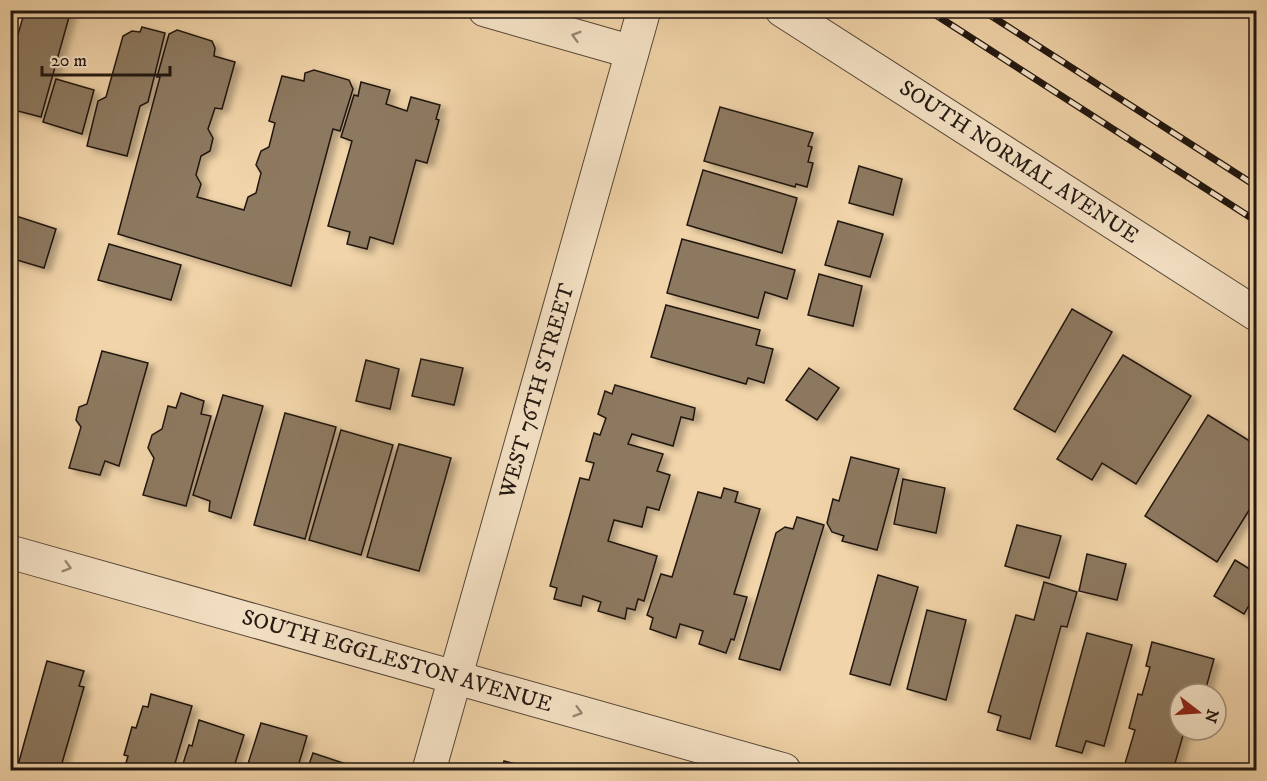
<svg xmlns="http://www.w3.org/2000/svg" width="1267" height="781" viewBox="0 0 1267 781" font-family="'IM FELL DW Pica',serif">
<style>
.building{fill:#8d7960;stroke:#211710;stroke-width:1.5;filter:url(#shadow)}
.lines{fill:none;stroke-linecap:round;stroke-linejoin:round}
.minor-casing{stroke:#554636;stroke-width:35}
.minor{stroke:#f6e3c7;stroke-width:33}
.rail-casing{stroke:#211710;stroke-width:7}
.rail{stroke:#f6e3c7;stroke-width:4.5;stroke-dasharray:14;stroke-linecap:butt}
.oneway{stroke:#968775}
.labels{text-anchor:middle;dominant-baseline:central;stroke-width:5;stroke-linejoin:round;paint-order:stroke}
.street-label{font-size:22px;fill:#211710;stroke:#f6e3c7}
</style>
<defs>
<filter id="shadow"><feDropShadow dx="6" dy="4" stdDeviation="3" flood-color="#0004"/></filter>
</defs>
<rect width="100%" height="100%" fill="#f1d4a9"/>
<filter id="stains"><feTurbulence type="fractalNoise" baseFrequency=".00333" numOctaves="4"/><feColorMatrix values="0 0 0 0 .2 0 0 0 0 .09 0 0 0 0 .02 0 0 0 .5 -.17"/></filter>
<radialGradient id="worn" r=".72"><stop offset=".6" stop-color="#630" stop-opacity="0"/><stop offset="1" stop-color="#630" stop-opacity=".3"/></radialGradient>
<g class="building">
<path d="M25 10H71L41 117 10 109V62Z"/>
<path d="M142 27 165 33 148 102 140 106 127 156 87 146 98 101 106 97 123 36 132 31 140 32Z"/>
<path d="M177 30 212 41 215 48 214 56 235 62 222 109 215 108 208 129 213 138 210 151 201 156 196 175 201 184 197 197 244 210 248 197 256 193 261 173 256 165 261 151 269 147 275 123 269 121 282 76 304 81 305 73 314 70 349 80 353 89 340 131 333 129 291 286 118 234 160 77H157L169 34Z"/>
<path d="M56 79 94 90 82 134 43 122Z"/>
<path d="M361 82 390 90 386 104 407 111 411 97 440 105 436 119 439 120 427 163 416 160 393 244 370 237 367 249 347 244 350 232 328 226 352 141 341 137 354 95 358 96Z"/>
<path d="M720 107 813 133 808 146 812 147 808 162 813 163 807 187 796 184 795 187 704 161Z"/>
<path d="M859 166 902 179 893 215 849 203Z"/>
<path d="M703 170 797 198 782 253 687 225Z"/>
<path d="M16 216 56 229 44 268 10 258V233Z"/>
<path d="M838 221 883 234 870 277 825 265Z"/>
<path d="M682 239 795 270 787 299 765 292 758 318 667 293Z"/>
<path d="M109 244 181 265 171 300 98 280Z"/>
<path d="M819 274 862 286 853 326 808 315Z"/>
<path d="M666 305 760 330 756 345 773 349 764 383 748 378 746 384 651 357Z"/>
<path d="M1072 309 1112 332 1055 432 1014 409Z"/>
<path d="M102 351 148 363 119 466 105 461 100 475 69 468 81 427 76 420 79 407 87 404Z"/>
<path d="M1123 355 1191 396 1136 484 1102 463 1092 480 1057 459Z"/>
<path d="M421 359 463 368 454 405 412 396Z"/>
<path d="M366 360 399 369 390 409 356 401Z"/>
<path d="M809 368 839 388 817 420 786 400Z"/>
<path d="M615 385 695 408 693 420 681 417 673 446 632 434 628 444 663 454 657 471 670 475 659 510 647 507 642 527 614 520 608 541 657 556 644 601 638 599 635 610 627 608 625 619 598 611 601 602 583 596 581 606 554 599 557 588 550 586 580 478 589 480 594 463 586 461 594 433 600 435 606 418 598 414 605 391 612 394Z"/>
<path d="M181 393 204 401 201 414 211 416 186 506 143 495 154 458 148 448 152 435 162 429 168 406 176 408Z"/>
<path d="M223 395 263 406 231 518 209 511 210 501 193 495Z"/>
<path d="M285 413 336 427 305 539 254 525Z"/>
<path d="M1208 415 1256 445V499L1217 562 1145 516Z"/>
<path d="M341 430 393 445 361 555 309 540Z"/>
<path d="M399 444 451 458 419 571 367 557Z"/>
<path d="M851 457 899 469 877 550 842 541 844 536 832 532 827 523 833 499 839 501Z"/>
<path d="M903 479 945 488 936 533 894 524Z"/>
<path d="M724 488 738 492 735 502 760 509 734 594 747 597 734 640 731 639 726 653 699 644 703 631 680 624 676 638 650 629 653 618 647 615 661 574 672 577 698 492 721 498Z"/>
<path d="M797 517 824 525 780 670 739 659 776 533 785 527 793 529Z"/>
<path d="M1017 525 1061 536 1049 578 1005 566Z"/>
<path d="M1087 554 1126 564 1117 600 1079 591Z"/>
<path d="M1235 560 1256 573V593L1244 614 1214 596Z"/>
<path d="M878 575 918 587 890 685 850 674Z"/>
<path d="M1044 582 1077 592 1067 627 1061 626 1030 739 997 730 1001 716 988 712 1016 615 1034 620Z"/>
<path d="M927 610 966 620 946 700 907 689Z"/>
<path d="M1087 633 1132 645 1104 746 1086 741 1082 753 1056 746Z"/>
<path d="M1152 642 1214 659 1206 688 1199 685 1197 694H1180V730H1192L1190 735 1184 732 1173 770H1137L1124 767 1135 730 1129 728 1138 694 1142 695 1150 667 1146 666Z"/>
<path d="M47 661 84 671 79 686 84 687 60 770H36L18 765Z"/>
<path d="M151 694 192 706 173 770H124L128 756 124 755 132 727 136 728 143 706 148 707Z"/>
<path d="M199 720 244 735 233 770H181L189 745 192 746Z"/>
<path d="M261 723 307 736 297 770H246Z"/>
<path d="M313 753 352 766 351 770H307Z"/>
<path d="M504 761 538 770H502Z"/>
</g>
<g class="lines">
<defs>
<g id="minor">
<path d="M485 10 632 52"/>
<path d="M782 10 1256 314"/>
<path d="M10 552 784 770"/>
<path d="M429 770 644 10"/>
</g>
</defs>
<use href="#minor" class="minor-casing"/>
<use href="#minor" class="minor"/>
<defs>
<g id="rail">
<path d="M928 10 1256 221"/>
<path d="M982 10 1256 186"/>
</g>
</defs>
<use href="#rail" class="rail-casing"/>
<use href="#rail" class="rail"/>
</g>
<defs><path id="oneway-chevron" d="M-2-3.5L2.5 0L-2 3.5" fill="none" stroke-width="1.6" stroke-linecap="round" stroke-linejoin="round" transform="scale(1.5)"/></defs>
<g class="oneway">
<use href="#oneway-chevron" transform="translate(576 36) rotate(-164)"/>
<use href="#oneway-chevron" transform="translate(67 567) rotate(16)"/>
<use href="#oneway-chevron" transform="translate(578 712) rotate(16)"/>
</g>
<g class="labels">
<g class="street-label">
<text transform="translate(1019 162) rotate(33)">SOUTH NORMAL AVENUE</text>
<text transform="translate(537 391) rotate(-74)">WEST 76TH STREET</text>
<text transform="translate(397 661) rotate(16)">SOUTH EGGLESTON AVENUE</text>
</g>
</g>
<rect width="1267" height="781" fill="none" stroke="#f1d4a9" stroke-width="36"/>
<rect x="12" y="12" width="1243" height="757" fill="none" stroke="#211710" stroke-width="3"/>
<rect x="18" y="18" width="1231" height="745" fill="none" stroke="#211710" stroke-width="1.5"/>
<g transform="translate(1198 712) rotate(107)"><circle r="28" fill="#f6e3c7" stroke="#a1917e" stroke-width="1.5"/>
<path d="M0-4.5L10 22L0 15L-10 22Z" fill="#8f2418"/>
<text y="-9" font-size="16" font-weight="bold" text-anchor="middle" fill="#211710">N</text>
</g>
<path d="M42 66v9h128v-9" fill="none" stroke="#211710" stroke-width="3"/>
<text x="51" y="66" font-size="18" fill="#211710" stroke="#f6e3c7" stroke-width="4.5" paint-order="stroke">20 m</text>
<rect width="100%" height="100%" filter="url(#stains)"/>
<rect width="100%" height="100%" fill="url(#worn)"/>
</svg>
